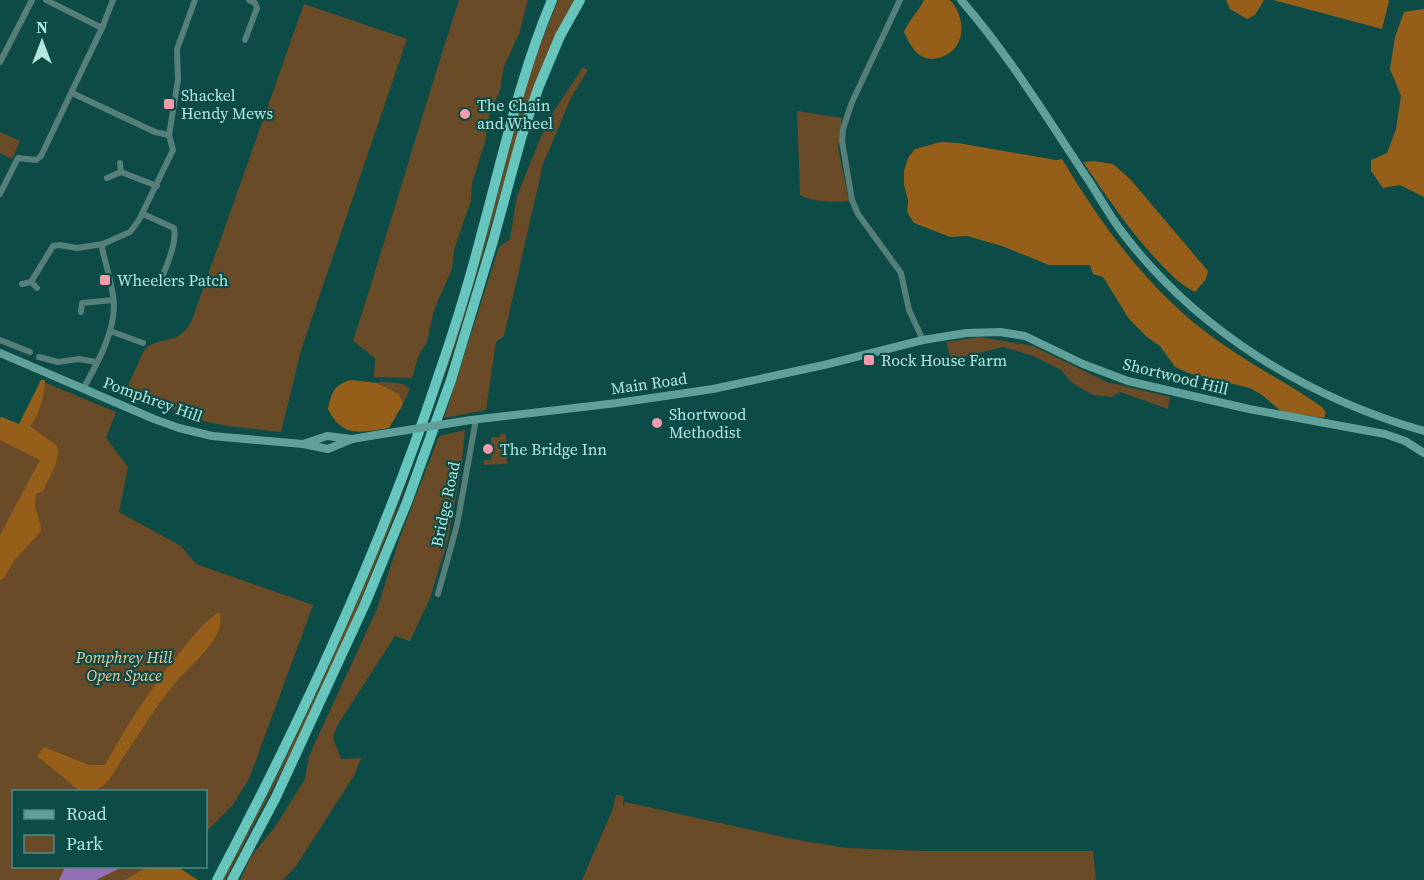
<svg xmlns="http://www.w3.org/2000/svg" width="1424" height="880" viewBox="0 0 1424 880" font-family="'Source Serif 4',serif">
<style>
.green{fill:#6a4b27}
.forest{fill:#955f1a}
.water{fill:#9370b3}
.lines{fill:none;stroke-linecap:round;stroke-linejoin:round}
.minor{stroke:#577f7a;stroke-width:6}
.secondary{stroke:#5fa19a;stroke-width:8}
.trunk{stroke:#66c6bd;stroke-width:10}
.secondary-bridge{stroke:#5fa19a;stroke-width:8}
.poi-dot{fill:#f39aab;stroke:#0c4b46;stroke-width:2}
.labels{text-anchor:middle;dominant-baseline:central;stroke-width:4.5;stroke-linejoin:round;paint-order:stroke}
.poi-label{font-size:16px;fill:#b5e5df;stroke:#0c4b46;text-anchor:start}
.street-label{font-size:16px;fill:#b5e5df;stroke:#0c4b46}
.park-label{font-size:16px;font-style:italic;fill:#f6c797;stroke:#0c4b46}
</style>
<rect width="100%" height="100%" fill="#0c4b46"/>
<g class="green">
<path d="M459 0H528L519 34 504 66 500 90 489 115 485 142 472 183 471 200 454 250 452 269 434 310 427 341 418 357 412 378 374 377 375 358 353 341C390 227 422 113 459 0Z"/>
<path d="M558 0H575L515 145 457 340 393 519 349 629 291 753 225 880H222C321 701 400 512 462 318 478 268 491 217 505 167 512 141 517 115 525 89 535 59 546 29 558 0Z"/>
<path d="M304 4 407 39 301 350 281 432 228 426 202 421 126 390 144 350C158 335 179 347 192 320Z"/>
<path d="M583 67 588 70 571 98 543 164 504 336 496 342 486 410 444 418 499 247 510 239 517 196 540 139 554 111Z"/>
<path d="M797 111 842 118 838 148 849 201C833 202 815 203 800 195Z"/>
<path d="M0 132 20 141 12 159 0 153Z"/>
<path d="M980 337 1033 346 1107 382 1170 397 1168 409 1120 392 1111 397 1093 395 1072 383 1061 370 1033 356 1003 347 951 360 946 342Z"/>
<path d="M41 381 116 412 106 438 128 467 119 512 181 546 196 564 313 605 249 779 232 806 206 832V792H14V866L151 867 128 880H0V551L50 450 18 434Z"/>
<path d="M381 382C391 383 403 381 410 389L403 404 399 394 377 383Z"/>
<path d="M0 427 49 450 0 548Z"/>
<path d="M465 430 461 469 448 539 430 598 410 641 395 636 337 726 333 738 341 759 361 758 355 774 296 866 283 880H240L251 856 275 827 305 779 309 756 377 609 400 537 439 436Z"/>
<path d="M500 434H506L507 464 484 465V460H491V437H500Z"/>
<path d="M616 795 624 796 623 807 625 802 792 839 846 848 925 851H1093L1096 880H582L612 811Z"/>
</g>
<g class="forest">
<path d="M924 0H950C966 17 967 48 942 57 936 59 929 60 923 57 914 53 908 41 904 32 909 20 918 12 924 0Z"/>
<path d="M1226 0H1264L1255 15 1247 19 1230 9Z"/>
<path d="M1273 0H1388L1389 1 1382 29Z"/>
<path d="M1424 9V197L1400 185 1383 188 1371 171V160L1387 153 1396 129 1401 96 1390 69 1395 37 1404 12Z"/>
<path d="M941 142 958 143 1056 160 1062 159C1102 226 1152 295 1218 341 1251 365 1288 383 1322 407L1326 413 1324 418 1282 412 1262 395 1250 388 1191 374 1175 367 1160 346 1147 337 1129 319 1103 277 1093 274 1090 265H1049L1002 246 967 236 950 237 914 223 907 212 908 200 904 185V171L908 158 915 149Z"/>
<path d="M1093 161 1113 164 1130 179 1208 271 1206 279 1195 292C1179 284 1168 272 1156 259 1128 229 1106 195 1083 162Z"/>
<path d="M41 380H45C45 393 39 417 30 426L56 445C63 457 48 479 43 491L36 494C32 514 41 515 41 531L14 561 4 578 0 580V535L40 460 0 440V418L2 417 19 424Z"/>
<path d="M351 380 377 383 399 394 403 404 389 428C361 432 343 439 328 409 331 394 334 384 351 380Z"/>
<path d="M219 612C229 636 189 666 175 683 156 706 141 731 124 756 118 765 113 776 106 783 97 791 92 792 80 791L37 756 44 747 89 765H105C126 726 150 690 177 656 190 640 202 623 219 612Z"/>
<path d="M149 866 178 867 198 880H125Z"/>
</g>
<path class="water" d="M65 867V866L122 867 96 880H59Z"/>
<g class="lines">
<g class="minor">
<path d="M46 0 102 28"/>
<path d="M900 0 852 102 843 129 842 141 852 200 858 214 901 273 909 310 923 340"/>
<path d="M245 40 257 8 255 3 249 0"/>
<path d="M0 62 32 0"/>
<path d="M72 93 155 132 169 135"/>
<path d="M120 163 121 172"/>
<path d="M107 178 121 172 157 186"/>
<path d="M0 194 18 158 36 160 41 156 102 28 113 0"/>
<path d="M143 214 174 228C177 244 167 263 162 278"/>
<path d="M31 282 53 246 60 245 77 248 103 244 130 232 139 220 173 150 169 135 178 80 177 49 195 0"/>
<path d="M22 284 31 282 37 288"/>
<path d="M81 312 82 303 113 300"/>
<path d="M110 331 143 343"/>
<path d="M0 340 30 352"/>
<path d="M39 357 58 362 79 359 96 362"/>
<path d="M83 389C97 364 114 334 114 305 113 286 106 266 102 248L103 244"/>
<path d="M438 594 457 525 476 419"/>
</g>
<g class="secondary">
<path d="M961 0C1009 55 1047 118 1087 178 1099 196 1109 215 1122 232 1197 331 1306 397 1424 431"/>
<path d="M0 353 154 419 179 428 212 436 303 444 328 449 352 439 376 435"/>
<path d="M471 420 617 403 713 389 824 365 923 340 966 333 1000 332 1025 336 1083 364 1128 381 1249 409 1385 434 1405 441 1424 453"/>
<path d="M303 444 327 436 352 439"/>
</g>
<g class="trunk">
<path d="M217 880C303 718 380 551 438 377 454 331 469 283 481 236 503 156 520 76 552 0"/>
<path d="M232 880 276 797 365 604 407 502 451 380 493 241 522 135 539 86 560 36 580 0"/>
</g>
<path class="secondary-bridge" d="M376 435 471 420"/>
</g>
<g class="poi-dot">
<rect x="163" y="98" width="12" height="12" rx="3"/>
<circle cx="465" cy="114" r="6"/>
<rect x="99" y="274" width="12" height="12" rx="3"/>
<rect x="863" y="354" width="12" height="12" rx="3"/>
<circle cx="657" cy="423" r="6"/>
<circle cx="488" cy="449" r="6"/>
</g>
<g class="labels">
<g class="poi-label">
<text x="181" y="95">Shackel<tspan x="181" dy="18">Hendy Mews</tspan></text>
<text x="477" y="105">The Chain<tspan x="477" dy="18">and Wheel</tspan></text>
<text x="117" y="280">Wheelers Patch</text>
<text x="881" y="360">Rock House Farm</text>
<text x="669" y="414">Shortwood<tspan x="669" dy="18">Methodist</tspan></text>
<text x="500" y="449">The Bridge Inn</text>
</g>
<g class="street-label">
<text transform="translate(1176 376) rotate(14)">Shortwood Hill</text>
<text transform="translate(649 383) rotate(-8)">Main Road</text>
<text transform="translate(153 399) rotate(20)">Pomphrey Hill</text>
<text transform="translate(445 504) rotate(-78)">Bridge Road</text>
</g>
<g class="park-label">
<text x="124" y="657">Pomphrey Hill<tspan x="124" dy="18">Open Space</tspan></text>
</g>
</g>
<rect x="12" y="790" width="195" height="78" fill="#0c4b46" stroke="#508983" stroke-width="1.5"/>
<rect x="24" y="810" width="30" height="9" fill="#5fa19a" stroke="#508983" stroke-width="1.5"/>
<text x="66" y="820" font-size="18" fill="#b5e5df">Road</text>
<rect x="24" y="835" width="30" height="18" fill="#6a4b27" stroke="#508983" stroke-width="1.5"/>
<text x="66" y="850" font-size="18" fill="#b5e5df">Park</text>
<g transform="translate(42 42)" stroke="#0c4b46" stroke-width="4.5" paint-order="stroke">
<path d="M0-4.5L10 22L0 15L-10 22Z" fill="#b5e5df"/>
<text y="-9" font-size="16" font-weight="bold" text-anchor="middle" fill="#b5e5df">N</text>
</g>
</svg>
